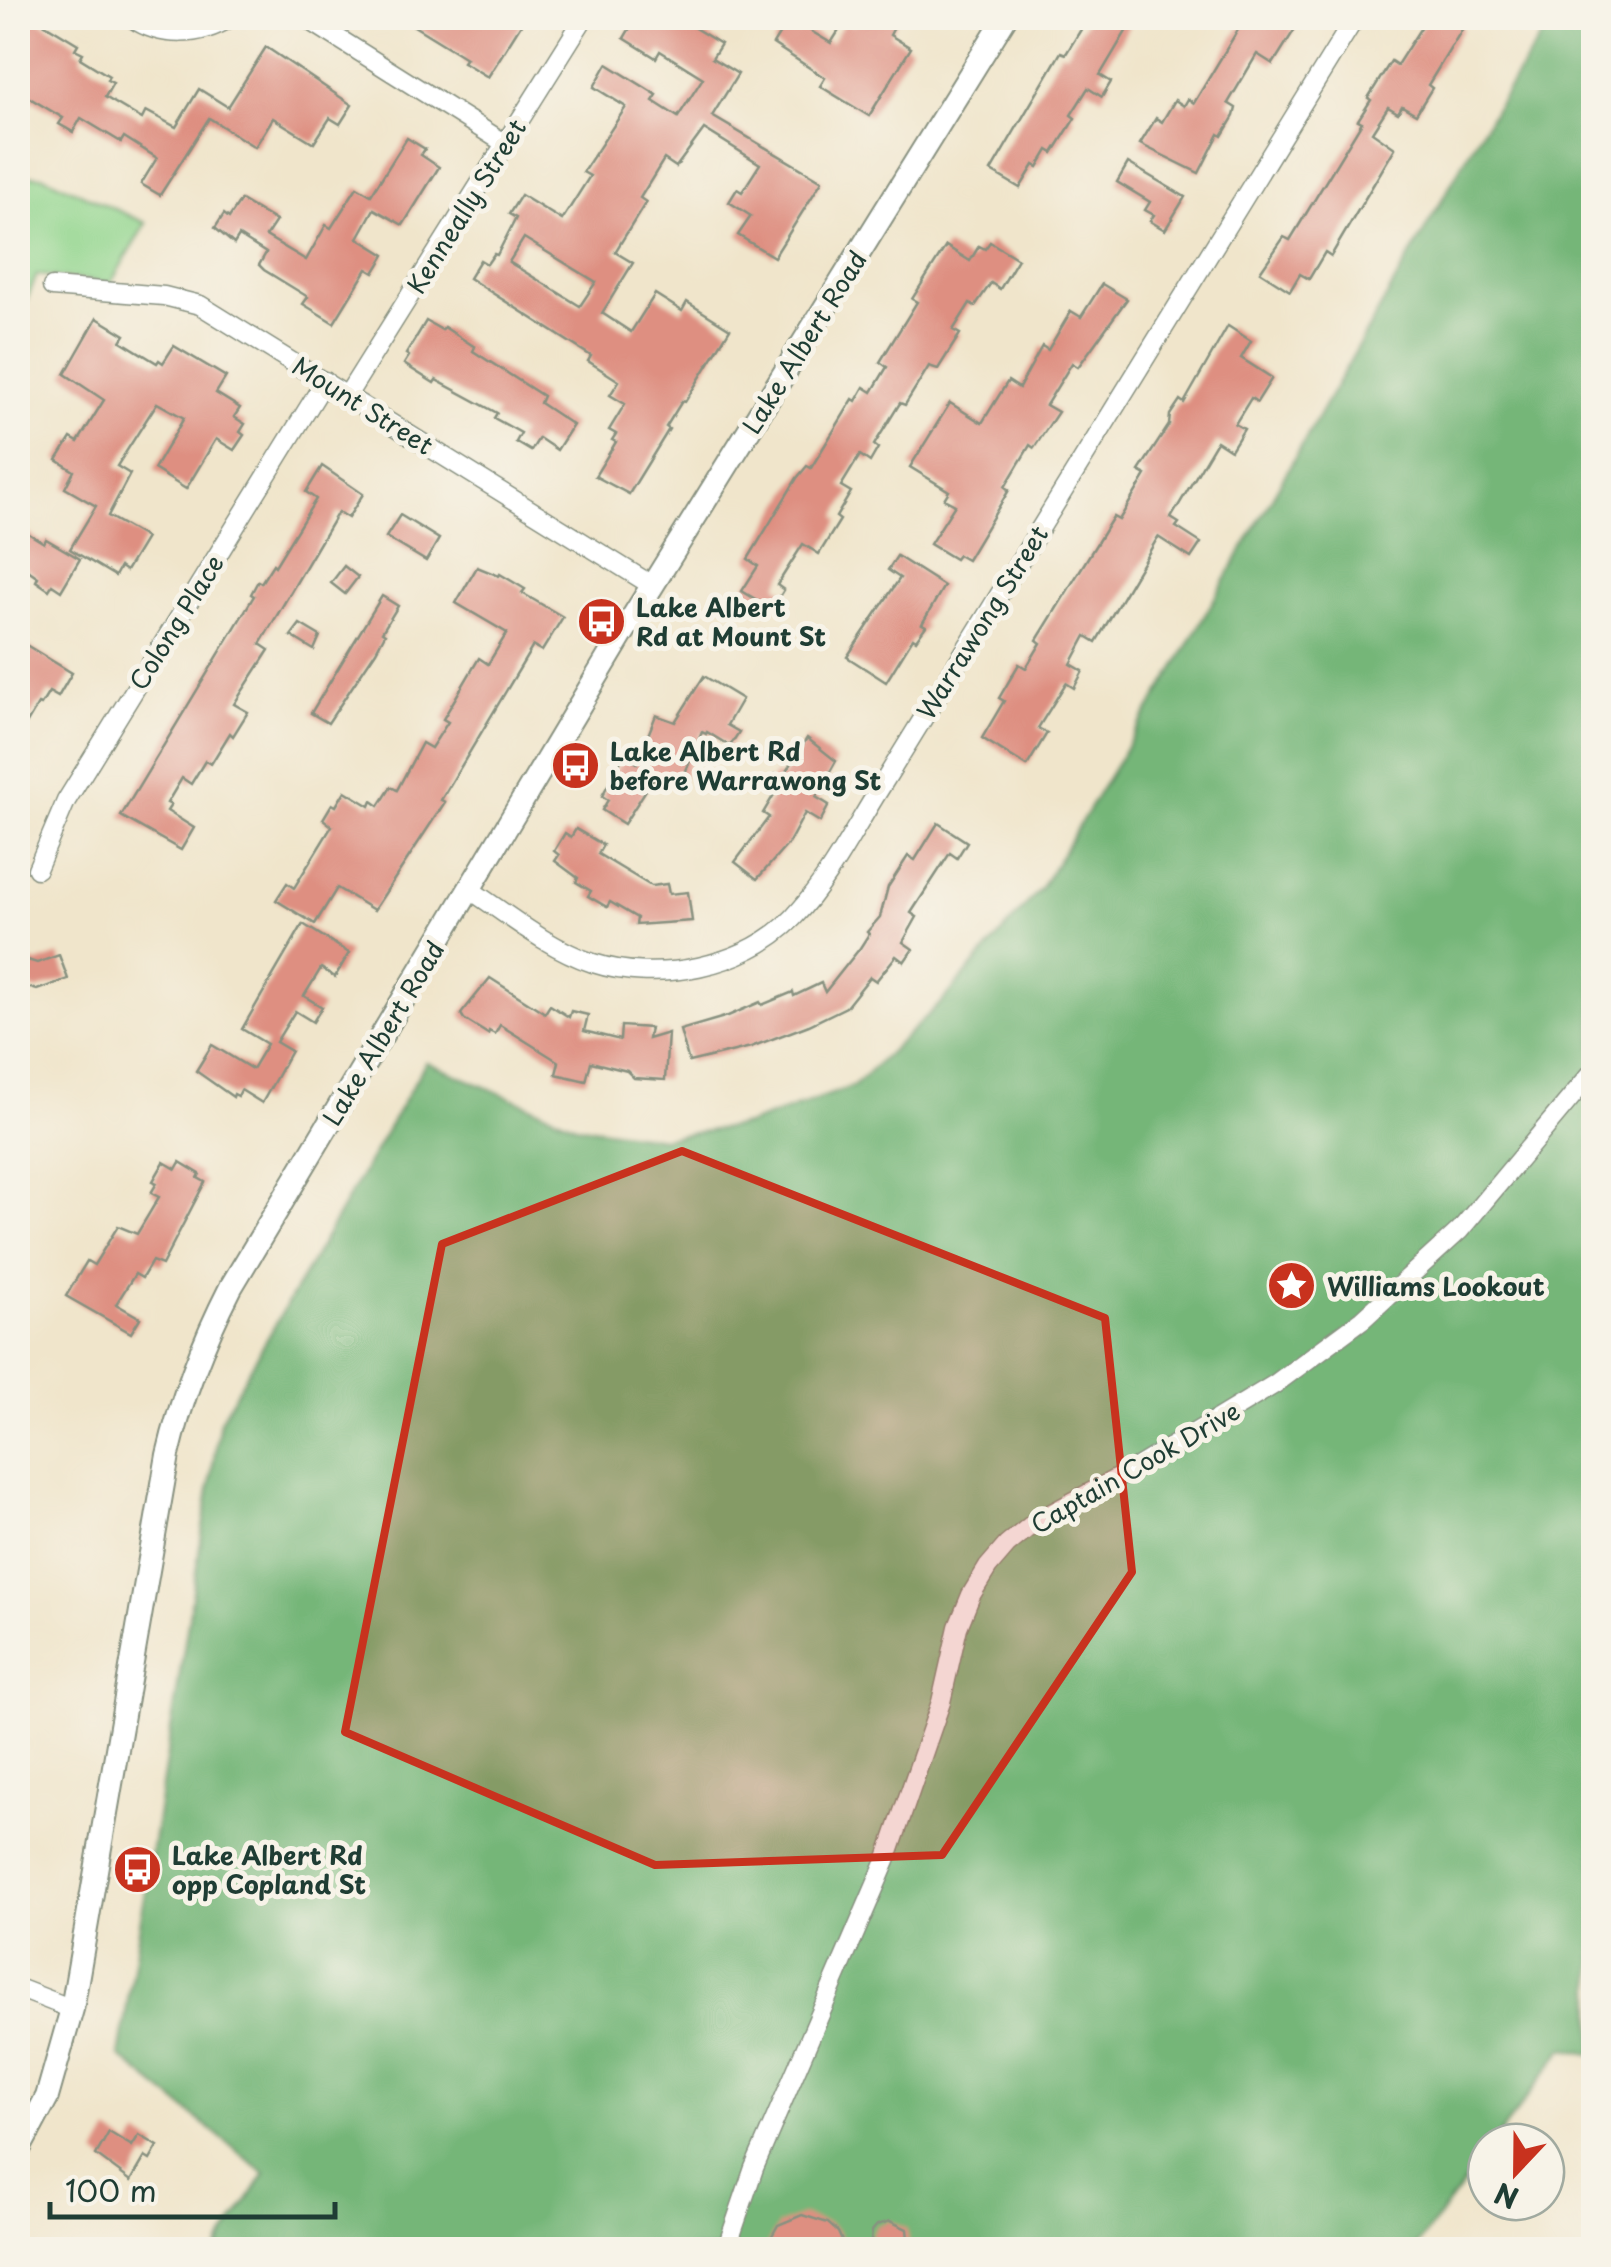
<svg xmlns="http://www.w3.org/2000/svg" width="1611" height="2267" viewBox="0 0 1611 2267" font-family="'Playpen Sans',sans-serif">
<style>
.green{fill:#91d58d;stroke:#588960;stroke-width:2.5}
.forest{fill:#74b678;stroke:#4a7a56;stroke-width:2.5}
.building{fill:#de8f81;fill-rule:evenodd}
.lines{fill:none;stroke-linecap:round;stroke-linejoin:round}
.street-casing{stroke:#889180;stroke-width:21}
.secondary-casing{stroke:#889180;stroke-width:26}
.street{stroke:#fff;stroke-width:18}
.secondary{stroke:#fff;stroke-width:22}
.marked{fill:#c8321e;fill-opacity:0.2;stroke:#c8321e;stroke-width:8;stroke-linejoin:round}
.labels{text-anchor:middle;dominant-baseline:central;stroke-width:10;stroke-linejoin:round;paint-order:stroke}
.street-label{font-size:25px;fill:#1f3d34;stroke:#f7f3e8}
.poi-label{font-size:25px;font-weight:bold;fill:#1f3d34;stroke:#f7f3e8;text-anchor:start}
</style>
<rect width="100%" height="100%" fill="#f7f3e8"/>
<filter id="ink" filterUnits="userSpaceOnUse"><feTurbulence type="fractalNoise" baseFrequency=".01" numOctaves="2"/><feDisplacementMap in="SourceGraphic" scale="20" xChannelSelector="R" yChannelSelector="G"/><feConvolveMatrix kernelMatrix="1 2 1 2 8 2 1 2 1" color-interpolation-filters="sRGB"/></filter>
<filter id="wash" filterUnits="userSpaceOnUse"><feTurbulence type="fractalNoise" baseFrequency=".0048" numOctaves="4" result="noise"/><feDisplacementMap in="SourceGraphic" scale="40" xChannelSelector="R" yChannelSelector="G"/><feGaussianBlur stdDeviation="2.25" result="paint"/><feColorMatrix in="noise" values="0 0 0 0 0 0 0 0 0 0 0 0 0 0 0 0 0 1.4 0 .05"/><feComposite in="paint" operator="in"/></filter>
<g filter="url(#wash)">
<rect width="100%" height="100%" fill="#f0e5cb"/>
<path class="green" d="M18 176H43L146 223 111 283 37 275 18 320Z"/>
<path class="forest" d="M1553 18H1593V2055L1564 2048 1494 2142H1486V2153L1414 2250 217 2249 265 2173 119 2056 220 1421 426 1062 578 1126 662 1138 746 1125 854 1086 942 1002 1041 888 1176 666 1479 135Z"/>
<g id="blocks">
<g class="building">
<path d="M18 18H35L78 44 75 49 83 53 80 58 109 76 107 80 113 83 105 97 142 119 146 111 176 127 199 89 228 107 266 47 352 105 340 124 330 118 314 143 273 118 255 147 209 118 160 195 141 184 157 158 124 137 121 142 81 118 73 132 59 124 63 118 18 91Z"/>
<path d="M401 18H525L488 77 463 62 466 58Z"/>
<path d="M636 18 646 24 651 18H678L721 44 712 58 738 74 712 116 822 181 774 257 738 235 751 216 729 202 737 189 742 192 760 164 704 129 676 167 664 159 640 198 646 202 615 252 633 263 602 313 631 332 655 294 682 311 687 302 730 329 685 402 682 401 666 427 669 429 629 494 595 476 616 442 612 440 616 434 609 430 625 404 610 395 619 381 588 361 591 356 469 278 480 260 487 264 494 254 497 255 516 218 509 214 521 195 562 220 590 176 583 172 626 107 594 87 607 64 657 95 653 101 678 117 703 78 660 51 656 58 624 38ZM524 238 596 282 580 306 509 262Z"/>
<path d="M789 18 831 43 845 21 853 26 858 18H899L890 35 911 48 869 116 820 86 825 78 773 44Z"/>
<path d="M1088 18H1134L1100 75 1111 82 1102 97 1088 88 1071 115 1075 118 1053 153 1048 150 1038 167 1034 165 1020 188 991 171 1061 52 1066 54Z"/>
<path d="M1245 18H1264L1276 25 1279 20 1295 29 1273 64 1257 54 1228 103 1236 108 1234 116 1222 136 1219 134 1199 173 1140 144 1156 118 1162 122 1175 100 1184 106 1188 99 1194 103Z"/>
<path d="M1427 18H1466L1460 27 1463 28 1428 85 1432 88 1416 114 1402 106 1398 113 1388 107 1372 132 1395 148 1331 256 1325 252 1309 279 1300 274 1290 291 1260 272 1284 237 1290 240 1362 122 1358 120 1371 100 1368 98 1391 61 1397 65Z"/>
<path d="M407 138 425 149 421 155 439 167 403 225 374 209 358 238 385 255 374 273 367 269 334 323 303 304 308 297 264 270 259 265 266 253 239 236 234 244 215 228 224 214 229 218 241 200 276 221 266 236 306 260 326 225 331 228 357 187 371 195Z"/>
<path d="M1128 163 1185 197 1165 230 1150 221 1154 215 1145 210 1150 202 1117 182Z"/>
<path d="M990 242 1018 259 1000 289 991 283 975 306 970 303 953 330 960 334 938 369 929 366 905 405 900 403 874 445 878 448 870 462 860 455 841 486 851 492 836 517 840 520 819 554 803 544 777 585 784 590 772 609 742 591 758 566 748 559 797 478 807 466 811 468 853 399 856 401 864 387 872 392 887 367 880 362 917 302 912 299 946 246 970 261 979 246 985 249Z"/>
<path d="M1102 284 1127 299 1078 367 1072 363 1046 405 1058 412 1034 448 1030 445 1005 487 1009 490 967 560 958 555 955 559 930 544 955 505 944 499 949 491 910 467 950 403 982 423 1008 381 1019 388 1042 346 1048 350 1071 311 1081 317Z"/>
<path d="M97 318 125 335 121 341 157 363 159 360 163 363 174 346 226 377 216 393 240 408 234 417 245 424 240 432 244 435 234 450 216 439 186 489 154 469 184 418 157 403 117 466 130 474 108 516 146 538 126 571 120 567 115 576 70 549 96 506 65 488 74 471 57 460 71 438 78 442 104 400 65 374Z"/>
<path d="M426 321 442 330 444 327 475 347 473 351 543 396 540 403 573 425 557 450 539 438 531 451 516 442 521 433 494 418 497 413 436 380 434 383 404 364 409 356 406 354Z"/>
<path d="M1228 326 1251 341 1241 358 1272 378 1257 402 1251 398 1235 424 1244 429 1231 450 1217 441 1171 518 1179 523 1176 527 1201 543 1191 558 1158 537 1096 642 1086 636 1071 664 1083 671 1074 688 1066 683 1038 728 1047 733 1027 766 982 738 1004 701 999 698 1019 664 1026 668 1041 643 1037 640 1113 517 1119 520 1146 475 1139 471 1169 425 1170 415 1180 400 1184 403Z"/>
<path d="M322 466 363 494 348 518 338 512 260 644 269 650 234 704 248 712 233 736 230 733 211 764 205 761 191 784 182 778 167 803 171 805 167 811 194 828 181 850 121 816 254 596 251 594 258 581 261 583 273 564 275 566 316 499 306 492Z"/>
<path d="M400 515 439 539 426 561 386 537Z"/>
<path d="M18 527 44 543 46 539 80 559 61 591 52 585 49 590 36 581 38 577 18 563Z"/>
<path d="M897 556 944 586 922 624 926 626 916 640 913 638 886 682 847 657 900 578 888 570Z"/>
<path d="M344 566 358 577 345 594 331 583Z"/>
<path d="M477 567 499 576 500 574 525 589 522 593 563 617 542 651 533 646 441 800 445 802 374 910 337 888 315 924 276 900 287 883 294 888 332 826 323 819 332 804 336 806 345 791 370 806 372 801 379 806 391 787 397 790 422 743 431 748 448 722 443 719 479 658 488 664 507 633 456 603Z"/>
<path d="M382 596 398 606 382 632 385 634 376 651 328 723 311 713Z"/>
<path d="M300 624 320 636 314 650 291 636Z"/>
<path d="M18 640 72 673 58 697 49 692 41 705 38 704 18 738Z"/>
<path d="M704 676 742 699 727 725 739 732 730 746 707 732 706 734 702 732 683 778 668 772 665 777 657 773 624 824 602 810 608 800 602 796 624 755 637 763 656 715 675 722Z"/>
<path d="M807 738 836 761 816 797 829 805 820 822 805 813 788 844 757 879 735 862 769 817 763 813 775 793 766 788 775 774 782 778Z"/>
<path d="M938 823 967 842 957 858 950 853 911 913 917 917 903 942 913 949 904 962 896 956 876 981 870 977 846 1007 809 1025 751 1047 689 1062 680 1030 728 1016 760 1002 762 1005 793 992 794 996 821 983 825 992 860 948 869 934 867 932 880 917 888 887 908 856 915 860Z"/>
<path d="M576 829 603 845 598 854 651 886 667 884 669 894 688 892 692 921 636 925 637 918 610 902 607 907 588 896 591 891 576 882 578 878 555 861 559 855 554 851 565 833 571 837Z"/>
<path d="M303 924 349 953 335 977 321 968 304 996 322 1007 313 1022 295 1011 276 1042 291 1051 262 1103 241 1090 238 1096 234 1094 233 1097 196 1071 212 1045 252 1069 267 1044 242 1029Z"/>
<path d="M59 955 68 979 37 990 18 984V957L37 963Z"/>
<path d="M490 978 545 1013 550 1005 569 1017 571 1011 588 1015 584 1031 620 1040 621 1026 650 1028 648 1039 668 1033 665 1080 634 1078 627 1071 591 1062 586 1081 556 1074 559 1062 500 1025 495 1034 489 1031 488 1034 464 1019 461 1014Z"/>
<path d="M164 1162 176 1169 180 1162 200 1174 198 1178 205 1182 162 1265 152 1261 142 1278 135 1274 116 1304 140 1318 131 1333 66 1296 87 1261 94 1265 118 1226 137 1234 159 1197 151 1193 157 1183 153 1181Z"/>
<path d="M109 2132 132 2146 139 2135 158 2146 150 2160 145 2157 131 2181 96 2155Z"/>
<path d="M802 2215 828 2223 838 2232 846 2250H764L778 2225Z"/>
<path d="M890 2221 907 2229 909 2250H870L872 2231 877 2225Z"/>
</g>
</g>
</g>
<g filter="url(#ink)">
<use href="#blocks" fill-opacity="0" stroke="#889180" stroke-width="2.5"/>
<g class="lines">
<defs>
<g id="street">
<path d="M132 18C161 38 200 37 230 18"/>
<path d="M306 18 506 144"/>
<path d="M52 287 164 296 200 305 653 586"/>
<path d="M348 394 584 18"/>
<path d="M37 869 66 801 325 381"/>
<path d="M469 889C508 915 548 948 593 963 657 984 745 967 793 918 829 880 854 829 882 785L1355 18"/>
<path d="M18 1988 72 2009"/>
<path d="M726 2250 754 2168 886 1861 941 1702 958 1627 971 1595 988 1567 1007 1545 1035 1522 1136 1468 1275 1384 1363 1319 1460 1230 1594 1070"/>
</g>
<path id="secondary" d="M18 2151 47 2097 72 2009 168 1455C182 1395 203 1342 231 1287L621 636 1005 18"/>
</defs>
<use href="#street" class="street-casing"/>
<use href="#secondary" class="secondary-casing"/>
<use href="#street" class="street"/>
<use href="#secondary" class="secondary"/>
</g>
</g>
<path class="marked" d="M682 1151 1105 1318 1132 1572 942 1855 655 1865 345 1732 442 1244Z"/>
<defs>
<symbol id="bus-disc" viewBox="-11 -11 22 22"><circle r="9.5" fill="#c8321e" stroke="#f7f3e8"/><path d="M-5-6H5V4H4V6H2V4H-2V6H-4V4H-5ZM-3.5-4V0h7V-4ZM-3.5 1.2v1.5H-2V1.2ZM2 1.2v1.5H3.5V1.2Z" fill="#fff"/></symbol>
<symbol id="sight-disc" viewBox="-11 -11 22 22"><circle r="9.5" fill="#c8321e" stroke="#f7f3e8"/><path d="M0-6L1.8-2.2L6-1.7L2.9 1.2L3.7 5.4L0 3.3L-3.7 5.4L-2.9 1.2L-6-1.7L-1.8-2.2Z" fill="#fff"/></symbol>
</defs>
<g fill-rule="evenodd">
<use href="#bus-disc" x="574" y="594" width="55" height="55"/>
<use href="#bus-disc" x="548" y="738" width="55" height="55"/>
<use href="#sight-disc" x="1264" y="1258" width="55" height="55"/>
<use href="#bus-disc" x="110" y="1842" width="55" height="55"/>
</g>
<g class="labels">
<g class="street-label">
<text transform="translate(466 206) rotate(-58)">Kenneally Street</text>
<text transform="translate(804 342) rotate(-58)">Lake Albert Road</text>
<text transform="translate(363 405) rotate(32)">Mount Street</text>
<text transform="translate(176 622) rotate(-58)">Colong Place</text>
<text transform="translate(982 622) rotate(-58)">Warrawong Street</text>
<text transform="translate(383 1033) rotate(-59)">Lake Albert Road</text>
<text transform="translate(1135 1467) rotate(-30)">Captain Cook Drive</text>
</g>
<g class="poi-label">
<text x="636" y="607">Lake Albert<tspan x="636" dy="29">Rd at Mount St</tspan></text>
<text x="610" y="751">Lake Albert Rd<tspan x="610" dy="29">before Warrawong St</tspan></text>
<text x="1327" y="1286">Williams Lookout</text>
<text x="172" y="1855">Lake Albert Rd<tspan x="172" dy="29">opp Copland St</tspan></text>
</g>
</g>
<rect width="1611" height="2267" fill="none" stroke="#f7f3e8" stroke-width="60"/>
<g transform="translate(1516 2172) rotate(202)"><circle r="48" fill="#f7f3e8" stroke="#a1aaa0" stroke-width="2.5"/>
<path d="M0-8L18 38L0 25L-18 38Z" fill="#c8321e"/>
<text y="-15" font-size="28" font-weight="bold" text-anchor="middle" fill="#1f3d34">N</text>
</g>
<path d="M50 2202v15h285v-15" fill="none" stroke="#1f3d34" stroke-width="5"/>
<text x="65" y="2202" font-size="30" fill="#1f3d34" stroke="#f7f3e8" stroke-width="8" paint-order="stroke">100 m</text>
</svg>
